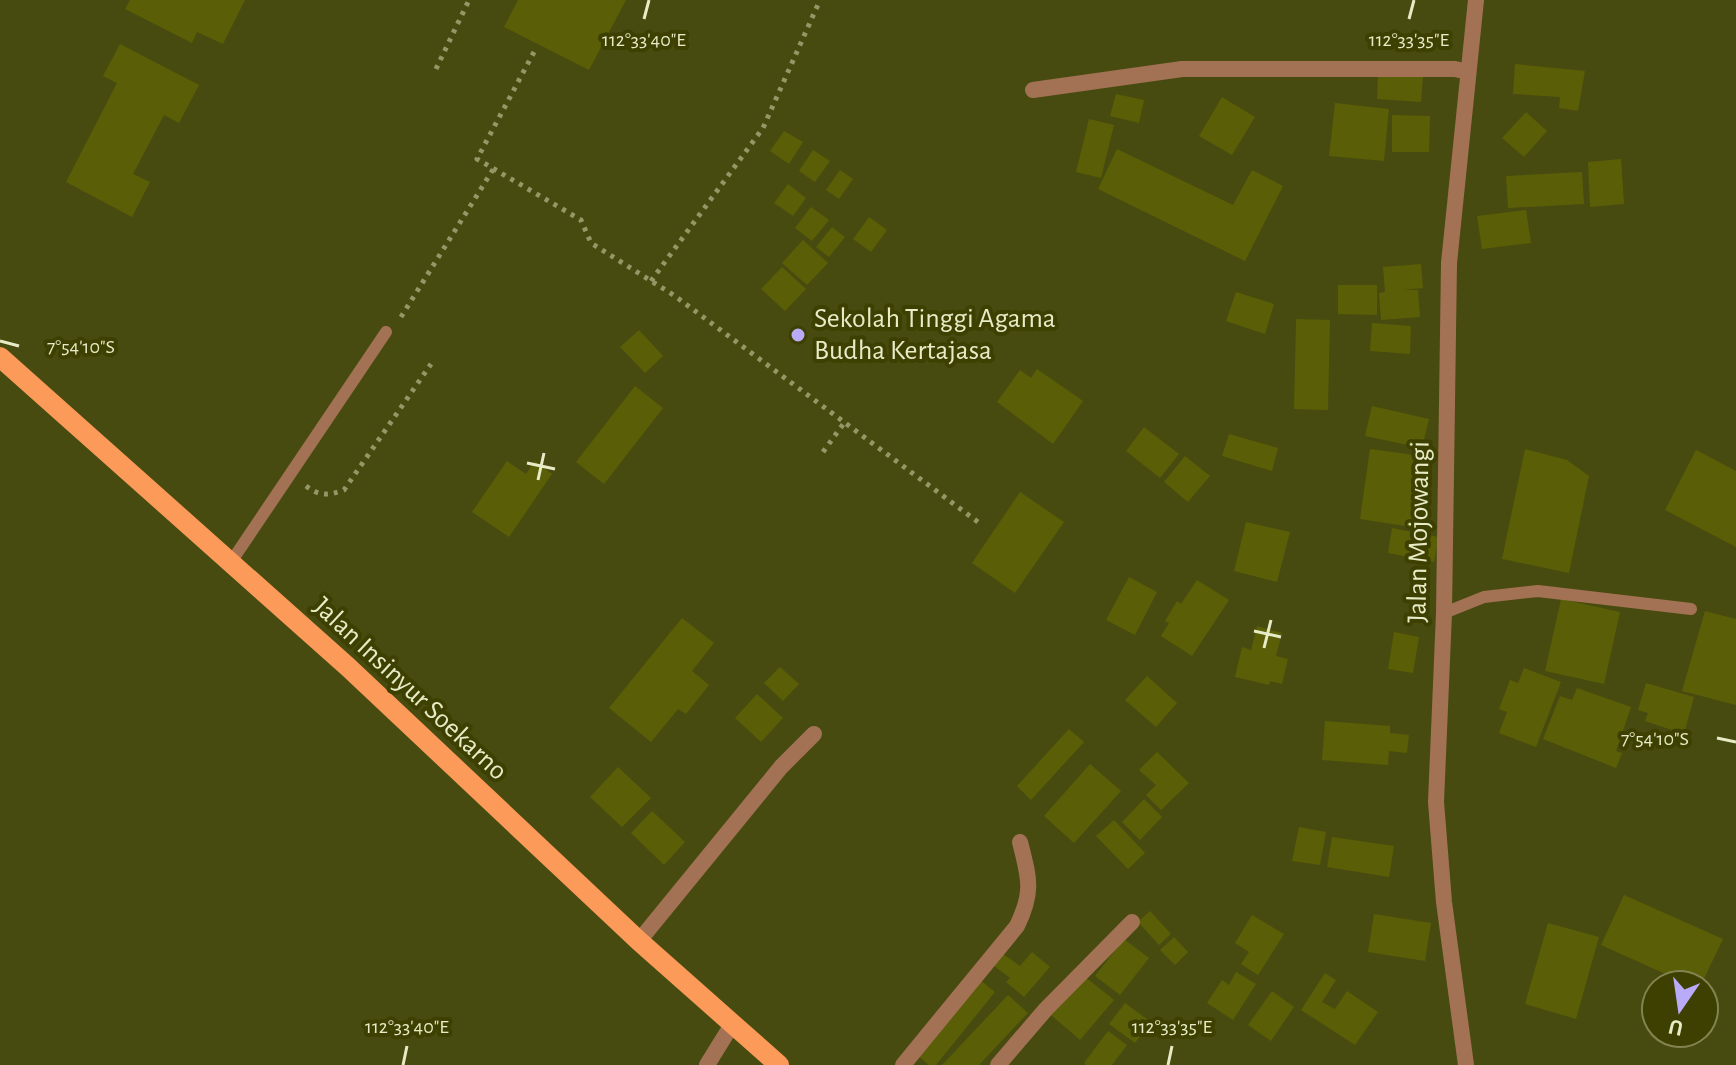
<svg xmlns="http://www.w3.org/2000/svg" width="1736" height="1065" viewBox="0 0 1736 1065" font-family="'Alegreya Sans',sans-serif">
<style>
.building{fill:#5a5e06}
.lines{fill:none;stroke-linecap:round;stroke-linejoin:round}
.path{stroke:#949766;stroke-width:5;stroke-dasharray:4 6;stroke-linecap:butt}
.service{stroke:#a37255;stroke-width:12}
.minor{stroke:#a37255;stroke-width:16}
.primary{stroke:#fc9a5a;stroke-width:20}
.ticks{fill:none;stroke:#e7ebc6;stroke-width:3}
.poi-dot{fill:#b9abf7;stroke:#3d4000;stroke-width:3}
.labels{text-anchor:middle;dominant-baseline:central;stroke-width:8;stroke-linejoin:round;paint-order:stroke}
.poi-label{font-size:28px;fill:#e7ebc6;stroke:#3d4000;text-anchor:start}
.street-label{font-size:28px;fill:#e7ebc6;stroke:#3d4000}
.ticks-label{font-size:20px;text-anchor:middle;fill:#e7ebc6;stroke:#3d4000;stroke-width:8;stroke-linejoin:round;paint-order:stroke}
</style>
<rect width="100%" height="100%" fill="#484b0f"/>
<g class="building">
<path d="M130 0H245L223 44 197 32 192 43 125 9Z"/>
<path d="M518 0H626L589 70 504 27Z"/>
<path d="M120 44 199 85 179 123 164 115 133 174 150 182 132 217 66 182 117 83 103 76Z"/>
<path d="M1515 64 1585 71 1578 111 1559 108 1560 97 1513 94Z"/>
<path d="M1378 73 1423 76 1421 102 1377 99Z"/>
<path d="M1116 94 1144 100 1139 123 1110 116Z"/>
<path d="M1222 97 1255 117 1232 155 1199 136Z"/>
<path d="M1335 103 1389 109 1384 161 1329 156Z"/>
<path d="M1526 112 1547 131 1524 157 1502 138Z"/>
<path d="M1392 115 1430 116 1429 152H1392Z"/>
<path d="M1089 119 1114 125 1101 178 1076 172Z"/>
<path d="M784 131 803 142 789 164 770 151Z"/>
<path d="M1117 149 1233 205 1252 170 1283 186 1245 261 1098 189Z"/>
<path d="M813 150 830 161 815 182 799 171Z"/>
<path d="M1621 159 1624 204 1590 207 1588 162Z"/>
<path d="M840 170 853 179 839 199 826 190Z"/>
<path d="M1582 172 1584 204 1508 208 1506 176Z"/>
<path d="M788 184 806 198 793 216 774 203Z"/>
<path d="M811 207 829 220 812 241 795 228Z"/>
<path d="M1526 210 1531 243 1482 249 1477 216Z"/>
<path d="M869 217 887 230 871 252 853 239Z"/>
<path d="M832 227 845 237 829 257 816 247Z"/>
<path d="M803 240 828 263 807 285 782 263Z"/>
<path d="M1421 264 1423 288 1403 290H1418L1420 317 1381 320 1379 293 1385 292 1383 267Z"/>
<path d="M782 267 806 289 785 311 761 289Z"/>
<path d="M1338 285H1377V315L1338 314Z"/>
<path d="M1236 292 1274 304 1265 334 1226 321Z"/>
<path d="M1296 319 1330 320 1328 410 1294 409Z"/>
<path d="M1372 323 1411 326 1410 354 1370 351Z"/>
<path d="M639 330 663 356 645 373 620 347Z"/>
<path d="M1037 369 1083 401 1053 444 997 402 1020 370 1031 378Z"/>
<path d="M635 386 663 408 604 484 576 462Z"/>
<path d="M1372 406 1429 419 1422 448 1365 436Z"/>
<path d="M1144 427 1179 454 1160 478 1126 451Z"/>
<path d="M1229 434 1278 448 1272 471 1222 456Z"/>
<path d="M1370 449 1422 456 1411 527 1360 519Z"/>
<path d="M1525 449 1567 460 1589 476 1569 573 1502 559Z"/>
<path d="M1696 450 1736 471V547L1665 510Z"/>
<path d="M1185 456 1210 476 1188 502 1164 482Z"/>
<path d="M507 461 526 474 535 461 552 474 509 537 472 512Z"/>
<path d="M1020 492 1064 522 1015 593 972 563Z"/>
<path d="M1246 522 1290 532 1277 582 1234 571Z"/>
<path d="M1392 528 1439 537 1434 562 1388 553Z"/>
<path d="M1129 577 1157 592 1135 635 1106 620Z"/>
<path d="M1197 580 1229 600 1192 656 1161 636 1169 623 1165 621 1177 601 1181 604Z"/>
<path d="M1561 599 1620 612 1604 684 1545 671Z"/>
<path d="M1705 611 1736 619V705L1682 691Z"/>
<path d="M682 618 714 643 692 671 709 685 686 714 678 709 651 742 609 708Z"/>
<path d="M1257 626 1282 633 1276 656 1288 659 1282 684 1270 681 1269 685 1235 677 1242 647 1251 650Z"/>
<path d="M1394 632 1419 637 1413 673 1388 669Z"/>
<path d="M780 667 799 684 783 701 764 683Z"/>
<path d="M1524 668 1561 682 1536 747 1499 733 1507 712 1499 709 1510 680 1518 683Z"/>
<path d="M1147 676 1177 703 1156 727 1125 700Z"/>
<path d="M1646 683 1694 697 1684 734 1645 721 1648 713 1638 710Z"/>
<path d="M1577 688 1631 707 1616 751 1622 753 1616 768 1543 739 1560 696 1572 700Z"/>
<path d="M757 694 783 718 761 742 735 718Z"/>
<path d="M1325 721 1390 726V733L1409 735 1407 753 1389 751 1388 765 1322 760Z"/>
<path d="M1069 729 1084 742 1031 800 1017 786Z"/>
<path d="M1157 752 1189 783 1161 810 1146 795 1156 785 1139 770Z"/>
<path d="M1090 764 1121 791 1074 843 1044 816Z"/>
<path d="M618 767 651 798 622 827 590 797Z"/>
<path d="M1144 799 1162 817 1140 840 1122 822Z"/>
<path d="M652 811 685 842 664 865 631 833Z"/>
<path d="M1114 820 1145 853 1128 869 1096 836Z"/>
<path d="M1299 827 1326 832 1320 865 1292 861Z"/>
<path d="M1332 837 1394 846 1389 877 1327 867Z"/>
<path d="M1624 895 1723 939 1701 985H1690L1601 945Z"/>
<path d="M1150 911 1171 934 1159 945 1138 922Z"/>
<path d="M1374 914 1431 923 1425 961 1368 952Z"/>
<path d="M1252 915 1284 934 1258 975 1241 964 1249 952 1235 943Z"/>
<path d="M1548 923 1599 937 1576 1019 1525 1004Z"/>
<path d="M1174 937 1188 952 1175 965 1160 950Z"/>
<path d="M1124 939 1149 958 1120 995 1095 976Z"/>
<path d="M1032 952 1050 967 1024 997 1006 982 1010 978 994 966 1003 954 1020 966Z"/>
<path d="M1236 972 1256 984 1233 1020 1207 1003 1222 980 1229 985Z"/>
<path d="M1325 973 1336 980 1322 1002 1335 1009 1347 991 1378 1012 1355 1045 1301 1010Z"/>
<path d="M1084 976 1114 1000 1080 1040 1051 1015Z"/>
<path d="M979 979 995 992 936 1065H929L917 1055Z"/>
<path d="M1272 991 1294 1007 1271 1041 1248 1025Z"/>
<path d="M1008 995 1028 1013 979 1065H942Z"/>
<path d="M1125 1003 1151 1022 1135 1043 1109 1024Z"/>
<path d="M1108 1031 1127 1045 1112 1065H1086L1084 1063Z"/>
</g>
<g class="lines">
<g class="path">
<path d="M534 52 477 159 581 220 591 243 675 296 982 525"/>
<path d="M436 69 469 0"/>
<path d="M651 281 763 128 820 0"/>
<path d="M401 317 494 168"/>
<path d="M823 452 844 423"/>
<path d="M306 486C319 496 328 496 344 490L431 364"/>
</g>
<g class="service">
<path d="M231 562 386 332"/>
<path d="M1444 613 1484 597 1538 591 1691 609"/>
</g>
<g class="minor">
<path d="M1033 90 1182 69H1455L1468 72"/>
<path d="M639 941 781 767 814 734"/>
<path d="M707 1065 733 1023"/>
<path d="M903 1065 1017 926C1034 891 1029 878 1020 842"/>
<path d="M998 1065 1046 1009 1132 922"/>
<path d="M1466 1065 1444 902 1436 802 1444 613 1449 263 1476 0"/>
</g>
<path class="primary" d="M0 357 348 667 639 941 779 1065"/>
</g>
<path class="ticks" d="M644 19 649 0M1409 19 1414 0M0 341 19 346M527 463 555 469M538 480 544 453M1254 631 1281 637M1264 648 1271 620M1717 738 1736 742M403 1065 407 1046M1168 1065 1172 1046"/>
<circle class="poi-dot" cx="798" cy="335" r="8"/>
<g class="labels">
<g class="poi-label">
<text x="814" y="319">Sekolah Tinggi Agama<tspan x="814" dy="32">Budha Kertajasa</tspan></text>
</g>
<g class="street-label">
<text transform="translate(1419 532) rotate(-89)">Jalan Mojowangi</text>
<text transform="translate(410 689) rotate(43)">Jalan Insinyur Soekarno</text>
</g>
</g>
<g class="ticks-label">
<text x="644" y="46">112°33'40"E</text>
<text x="1409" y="46">112°33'35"E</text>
<text x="81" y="353">7°54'10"S</text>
<text x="1655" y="745">7°54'10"S</text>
<text x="407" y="1033">112°33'40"E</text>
<text x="1172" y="1033">112°33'35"E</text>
</g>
<g transform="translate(1680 1009) rotate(193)"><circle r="38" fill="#3d4000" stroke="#81844f" stroke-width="2"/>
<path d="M0-6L14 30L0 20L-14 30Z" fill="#b9abf7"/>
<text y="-12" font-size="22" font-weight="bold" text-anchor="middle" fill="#e7ebc6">U</text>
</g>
</svg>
